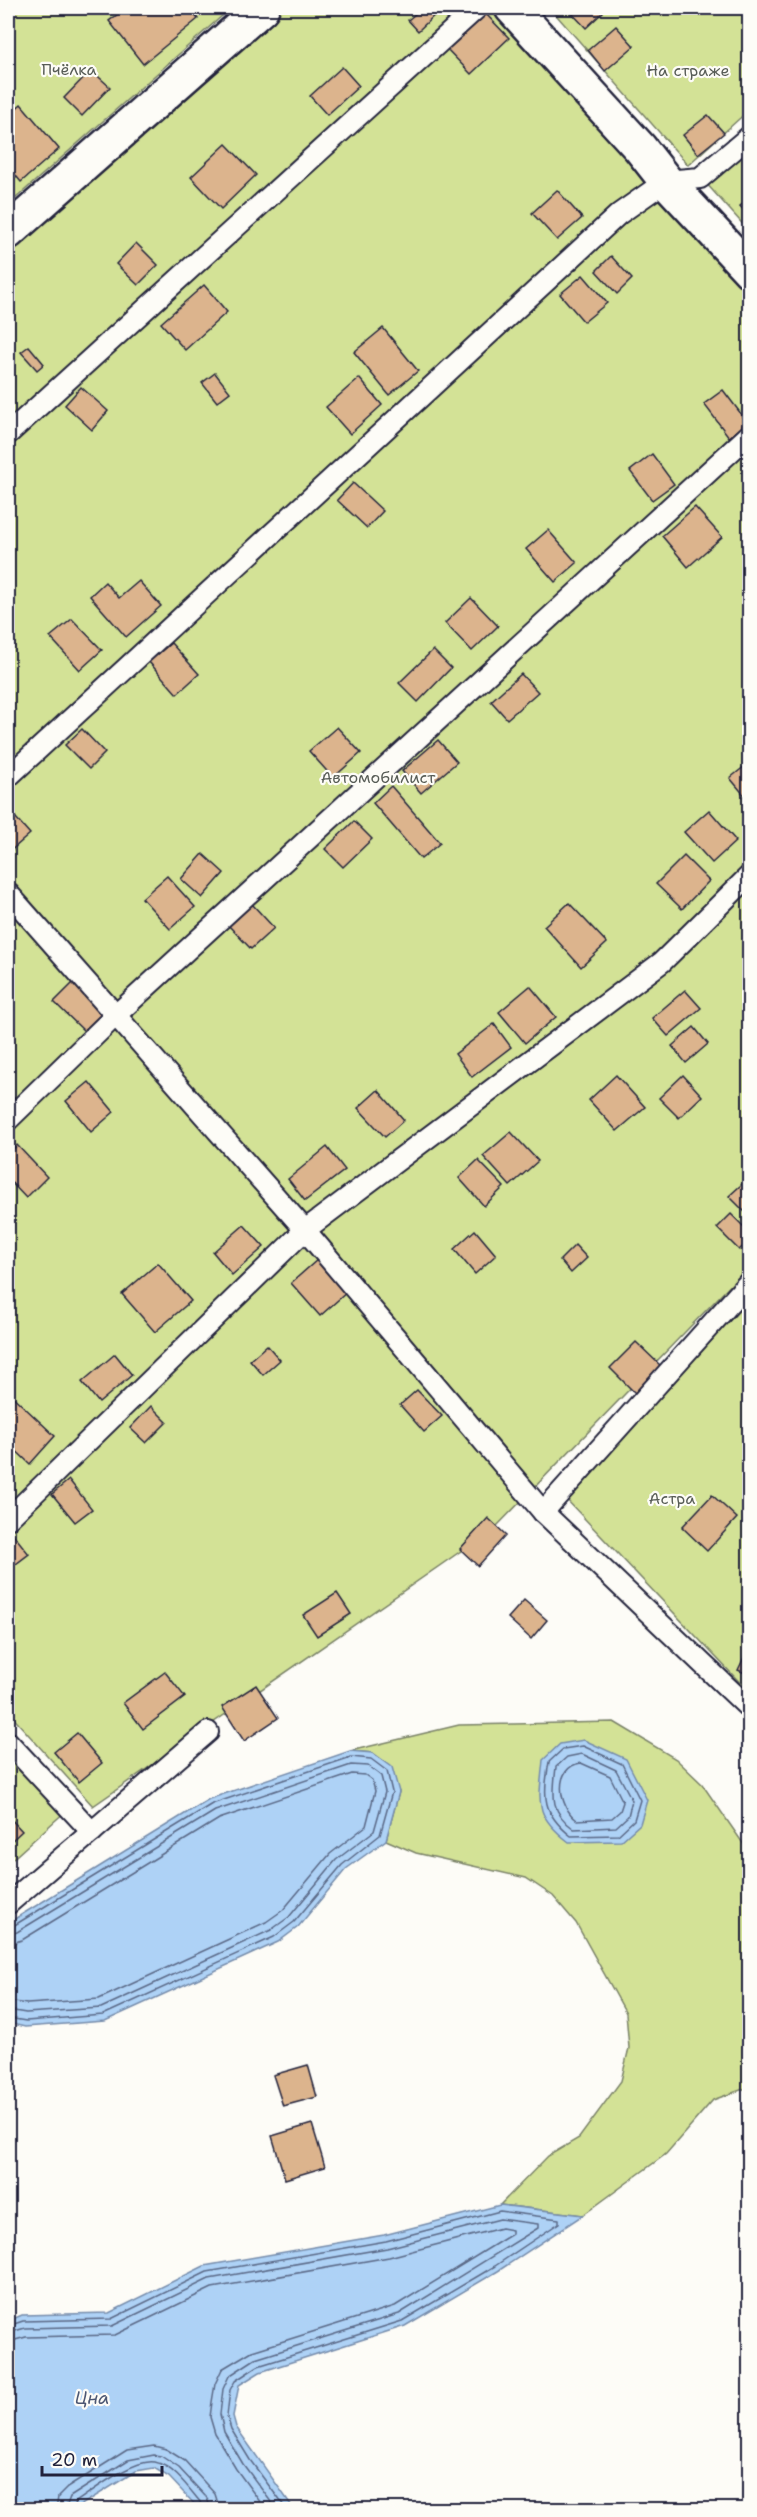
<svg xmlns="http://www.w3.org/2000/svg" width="757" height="2517" viewBox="0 0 757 2517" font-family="'Shantell Sans',sans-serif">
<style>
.green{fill:#d3e296;stroke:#7a8268;stroke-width:1.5}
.water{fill:#aed2f6;stroke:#768cab;stroke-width:1.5}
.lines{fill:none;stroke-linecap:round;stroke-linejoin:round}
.shore{stroke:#5a6886;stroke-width:1.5}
.building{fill:#dcb48d;stroke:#22223b;stroke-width:1.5}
.service-casing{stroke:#22223b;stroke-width:24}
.minor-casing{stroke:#22223b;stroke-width:38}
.tertiary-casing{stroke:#22223b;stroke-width:38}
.service{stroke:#fdfcf7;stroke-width:20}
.minor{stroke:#fdfcf7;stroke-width:33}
.tertiary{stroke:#fdfcf7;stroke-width:33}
.labels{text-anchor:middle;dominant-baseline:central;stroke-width:4.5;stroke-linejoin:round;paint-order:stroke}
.park-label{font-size:16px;fill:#575c56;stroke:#fdfcf7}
.water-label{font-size:18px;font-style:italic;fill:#4c5773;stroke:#fdfcf7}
</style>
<rect width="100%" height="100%" fill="#fdfcf7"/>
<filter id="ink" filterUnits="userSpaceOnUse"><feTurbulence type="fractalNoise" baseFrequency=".0167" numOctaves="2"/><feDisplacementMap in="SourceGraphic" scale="12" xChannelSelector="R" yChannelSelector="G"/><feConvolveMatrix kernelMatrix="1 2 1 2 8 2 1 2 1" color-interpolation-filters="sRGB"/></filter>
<g filter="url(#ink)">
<g class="green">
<path d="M8 8H231L8 205Z"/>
<path d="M260 8H504L671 202 749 288V1266L497 1526 93 1806 8 1712V239Z"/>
<path d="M550 8H749V110L688 165Z"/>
<path d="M749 142V231L705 182Z"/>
<path d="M749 1300V1692L565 1498Z"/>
<path d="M614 1722 676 1759 702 1784 749 1852V2087L713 2100 666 2154 583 2215 500 2205 548 2156 579 2138 621 2081 629 2048 626 2013 576 1923 553 1896 526 1878 416 1853 386 1840 399 1792 373 1753 350 1751 459 1725Z"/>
<path d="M8 1745 67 1810 8 1863Z"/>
</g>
<g class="water">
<path d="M584 1740 626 1759 647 1800 640 1824 621 1841 569 1842C533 1814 539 1803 543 1760L560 1744Z"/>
<path d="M350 1751 373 1753 392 1767 399 1792 386 1840 346 1869 298 1927 278 1942 105 2021 25 2027 8 2023V1923L209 1799Z"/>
<path d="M500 2205 583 2215 498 2271 405 2326 260 2372 239 2385 233 2416 236 2427 294 2509H199L169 2477 154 2468 136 2471 75 2509H8V2321L22 2315 109 2313 204 2266 384 2235Z"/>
</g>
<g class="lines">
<g class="shore">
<path d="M583 1746 622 1764 640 1800 634 1820 618 1835 571 1836C542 1813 543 1797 549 1762L563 1749Z"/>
<path d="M582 1754 616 1770 632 1800 628 1816 616 1827 574 1829C549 1811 553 1795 556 1767L567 1757Z"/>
<path d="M581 1763 610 1776 623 1802 620 1811 612 1818 577 1820C558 1807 553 1767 581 1763Z"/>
<path d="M8 1927 13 1926 212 1804 351 1757 371 1759 387 1771 392 1792 380 1835 342 1865 294 1922 274 1937 103 2015 26 2021 8 2018"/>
<path d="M8 1935 17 1932 215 1811 351 1765 368 1766 381 1776 385 1792 374 1831 336 1860 289 1917 271 1930 101 2008 26 2013 8 2010"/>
<path d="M8 1944 22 1940 219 1819 352 1774 365 1775 372 1780 375 1791 366 1826 330 1854 283 1910 266 1922 99 1999 27 2004 8 2001"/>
<path d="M8 2326 23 2321 111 2319 207 2272 386 2241 500 2211 559 2219V2223L495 2266 402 2321 258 2366 235 2381 230 2390 227 2416 231 2429 250 2460 287 2510"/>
<path d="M8 2333 25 2328 112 2326 209 2279 387 2248 500 2219 538 2224V2228L399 2314 255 2359 229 2376 223 2389 220 2414 224 2432 243 2464 277 2510"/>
<path d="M8 2342 26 2337 115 2335 212 2288 389 2257 501 2228 512 2230V2234L395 2306 252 2351 222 2369 215 2384 212 2402 210 2417 215 2434 236 2469 266 2510"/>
<path d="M56 2510 58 2497 67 2488 127 2450 154 2446 166 2449 185 2461 215 2494 220 2510"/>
<path d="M65 2510 70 2497 128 2460 154 2455 161 2456 179 2468 207 2498 211 2510"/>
<path d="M73 2510 76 2502C94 2490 134 2458 155 2462 174 2466 190 2490 201 2503L203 2510"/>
</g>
</g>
<g class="building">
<path d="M126 8H189L198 19 143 64 109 21Z"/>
<path d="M422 8H442L418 31 408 20Z"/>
<path d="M567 8H599L603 12 586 28Z"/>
<path d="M484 12 509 38 471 74 445 47Z"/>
<path d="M616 26 634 46 605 71 588 50Z"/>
<path d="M342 67 359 86 327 115 310 96Z"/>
<path d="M91 70 110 87 82 116 64 98Z"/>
<path d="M21 104 59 149 21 182 8 166V116Z"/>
<path d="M708 115 724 133 698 154 683 135Z"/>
<path d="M226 144 256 175 221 209 191 177Z"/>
<path d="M557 190 582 218 557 240 532 213Z"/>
<path d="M750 198V217L740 206Z"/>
<path d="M136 243 158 265 138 285 116 264Z"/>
<path d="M611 256 632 279 617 294 596 271Z"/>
<path d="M583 275 607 303 584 322 560 294Z"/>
<path d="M204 285 227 312 185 350 161 323Z"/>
<path d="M383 328 418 371 389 395 354 352Z"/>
<path d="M29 346 44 364 37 370 21 352Z"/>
<path d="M215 373 230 392 217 402 202 383Z"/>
<path d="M359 378 382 405 350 434 326 407Z"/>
<path d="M81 387 108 411 92 430 65 405Z"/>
<path d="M723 390 748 423 729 437 704 404Z"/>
<path d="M652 454 674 484 652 500 630 471Z"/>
<path d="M353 483 383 511 367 528 337 500Z"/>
<path d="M695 507 722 537 688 567 662 536Z"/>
<path d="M548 530 577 563 555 582 526 549Z"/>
<path d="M139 581 161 606 126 637 90 596 105 582 119 598Z"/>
<path d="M471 598 498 626 472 651 445 623Z"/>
<path d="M72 619 102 650 80 670 50 637Z"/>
<path d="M171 643 199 674 177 694 149 662Z"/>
<path d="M433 650 451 668 418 702 399 683Z"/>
<path d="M521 674 538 692 507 719 491 701Z"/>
<path d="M337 727 361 753 333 778 309 751Z"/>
<path d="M82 729 105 753 89 769 65 745Z"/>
<path d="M438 740 457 762 421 793 402 771Z"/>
<path d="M750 762V802L730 778Z"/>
<path d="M391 786 440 843 421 859 373 803Z"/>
<path d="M8 809 30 834 8 853Z"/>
<path d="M709 810 736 841 712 863 684 832Z"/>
<path d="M354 821 372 839 343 867 325 849Z"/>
<path d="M203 854 224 873 202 898 181 879Z"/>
<path d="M684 856 709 881 682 909 656 884Z"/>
<path d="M167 876 195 907 170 929 142 898Z"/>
<path d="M569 903 607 943 581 967 544 926Z"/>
<path d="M252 904 274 928 251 949 228 925Z"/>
<path d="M76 980 106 1010 84 1031 54 1002Z"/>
<path d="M530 986 556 1017 525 1043 499 1012Z"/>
<path d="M685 990 701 1008 668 1036 652 1018Z"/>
<path d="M494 1024 511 1047 472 1077 455 1054Z"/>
<path d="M694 1027 708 1044 686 1063 672 1046Z"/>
<path d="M616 1075 645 1107 617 1131 589 1100Z"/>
<path d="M683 1075 702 1096 679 1118 659 1098Z"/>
<path d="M89 1082 114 1112 91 1132 66 1101Z"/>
<path d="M378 1090 404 1120 385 1137 358 1108Z"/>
<path d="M511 1132 538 1161 510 1186 483 1156Z"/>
<path d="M17 1145 47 1177 26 1198 8 1179V1155Z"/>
<path d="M327 1147 345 1170 305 1201 288 1179Z"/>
<path d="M478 1160 504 1187 484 1206 459 1178Z"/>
<path d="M750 1177V1217L729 1196Z"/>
<path d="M731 1214 750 1233V1240L739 1250 717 1228Z"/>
<path d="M244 1225 264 1247 232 1275 213 1252Z"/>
<path d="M475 1230 496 1255 475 1274 454 1249Z"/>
<path d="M575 1245 587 1258 571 1273 560 1260Z"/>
<path d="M317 1260 347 1292 320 1316 291 1283Z"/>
<path d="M158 1263 191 1301 155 1332 122 1294Z"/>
<path d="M636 1342 661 1366 635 1393 610 1368Z"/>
<path d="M267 1345 280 1360 263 1375 250 1360Z"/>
<path d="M115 1354 132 1375 99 1403 82 1382Z"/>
<path d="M417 1390 442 1416 424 1432 400 1405Z"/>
<path d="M8 1392 55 1436 30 1464 8 1443Z"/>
<path d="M151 1406 167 1422 146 1443 130 1428Z"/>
<path d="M69 1480 92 1509 75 1522 52 1494Z"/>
<path d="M712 1495 737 1518 707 1551 682 1527Z"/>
<path d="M488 1518 506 1535 478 1566 460 1549Z"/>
<path d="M13 1534 29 1554 8 1570V1538Z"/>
<path d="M337 1593 351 1614 317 1636 303 1615Z"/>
<path d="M524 1600 547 1620 531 1639 508 1618Z"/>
<path d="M750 1645V1675L738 1670Z"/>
<path d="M165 1672 185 1697 143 1729 123 1703Z"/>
<path d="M256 1685 278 1718 244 1741 222 1707Z"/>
<path d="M77 1733 102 1763 79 1782 54 1752Z"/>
<path d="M8 1816 22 1831 8 1844Z"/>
<path d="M308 2065 317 2097 283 2106 273 2075Z"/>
<path d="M312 2124 325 2167 285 2179 272 2136Z"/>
</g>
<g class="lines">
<defs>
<g id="service">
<path d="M8 434 477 8"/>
<path d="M8 777 619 214 666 181 700 178 750 136"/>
<path d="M8 893 305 1230 543 1512 750 1709"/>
<path d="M8 1120 116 1015 750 434"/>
<path d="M543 1512 750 1281"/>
<path d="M8 1519 305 1230 662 962 750 875"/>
<path d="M8 1742 92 1832"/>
<path d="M8 1904 208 1732"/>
</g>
<path id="minor" d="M8 232 262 8"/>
<path id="tertiary" d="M512 8 640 148 666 181 750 271"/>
</defs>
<use href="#service" class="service-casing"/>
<use href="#minor" class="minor-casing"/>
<use href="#tertiary" class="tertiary-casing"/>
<use href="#service" class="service"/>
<use href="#minor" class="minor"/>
<use href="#tertiary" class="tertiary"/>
</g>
</g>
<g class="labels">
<g class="park-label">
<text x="69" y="69">Пчёлка</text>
<text x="688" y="70">На страже</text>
<text x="378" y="777">Автомобилист</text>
<text x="672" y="1498">Астра</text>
</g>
<g class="water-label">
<text x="92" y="2398">Цна</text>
</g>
</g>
<rect width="757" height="2517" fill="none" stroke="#fdfcf7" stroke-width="30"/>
<rect x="15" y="15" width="727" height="2487" fill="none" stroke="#22223b" stroke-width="2" filter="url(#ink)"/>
<path d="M42 2466v9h120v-9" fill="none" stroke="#22223b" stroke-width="3"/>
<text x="51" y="2466" font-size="18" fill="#22223b" stroke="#fdfcf7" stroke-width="4.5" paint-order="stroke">20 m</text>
</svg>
